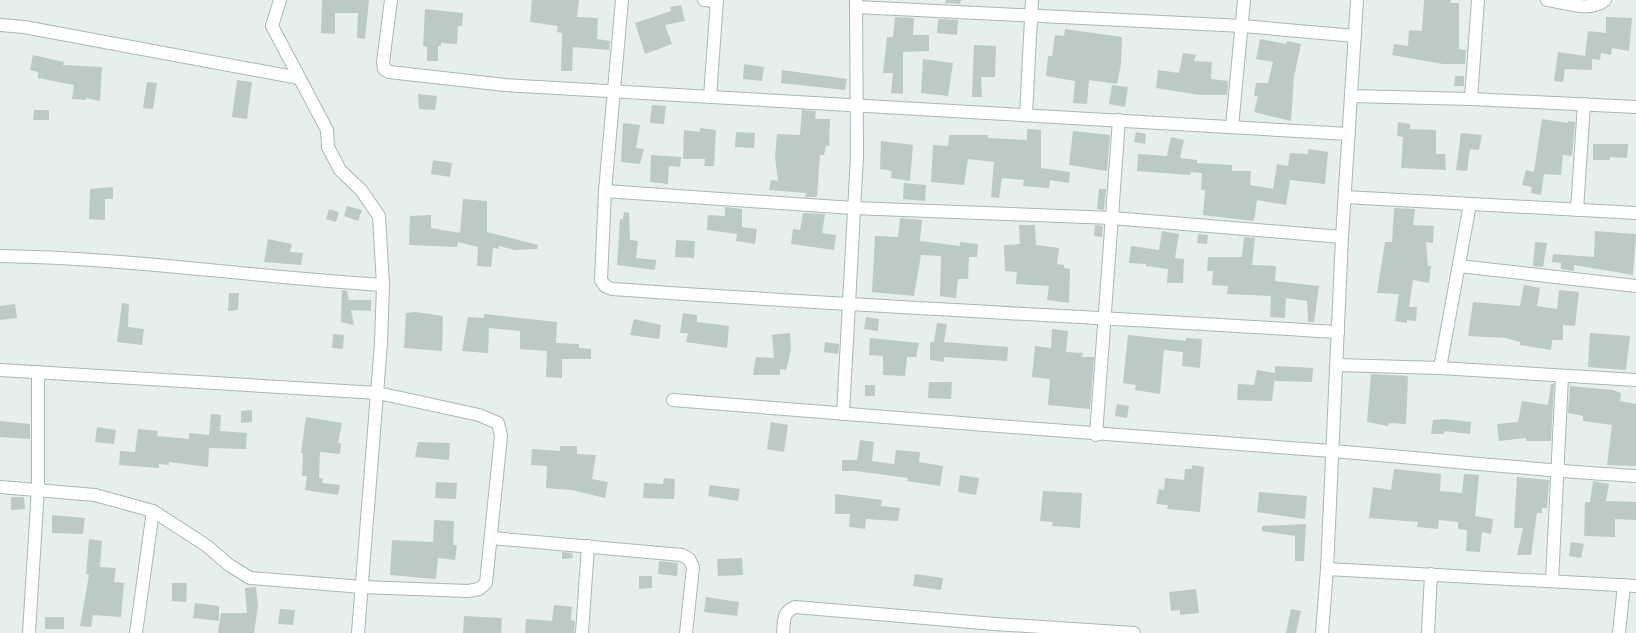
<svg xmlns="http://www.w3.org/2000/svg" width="1636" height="633" viewBox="0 0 1636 633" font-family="'Roboto Condensed',sans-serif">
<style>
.building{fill:#bbcac4}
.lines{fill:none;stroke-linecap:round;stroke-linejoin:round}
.minor-casing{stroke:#a8b8b2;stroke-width:14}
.minor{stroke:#fff;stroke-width:12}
</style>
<rect width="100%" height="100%" fill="#e6efeb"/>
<g class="building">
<path d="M322 0H369L365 39 357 38 358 13H335V34L321 33Z"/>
<path d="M532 0H579L577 17 598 18 597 39 610 41 609 50 573 47 572 71H561L562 33 557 32 558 26 530 22Z"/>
<path d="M946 0H961L960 4 945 3Z"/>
<path d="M1424 0H1451L1450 3H1459V49L1466 50 1465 64H1443L1392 55 1394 44 1408 46 1409 30 1422 31Z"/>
<path d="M681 5 685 21 665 25 672 44 645 54 635 23 671 11 670 7Z"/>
<path d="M425 9 463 13 462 26H458L457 44 441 43V46H438V61H427V47L423 46Z"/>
<path d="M895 17 914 18 913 35H929V51L903 52V94L891 93 893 73H883L887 37H893Z"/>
<path d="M1606 17 1632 18 1629 51 1612 48 1611 55 1601 53 1600 60 1592 59V70L1565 69 1563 82 1554 81 1558 52 1585 56 1588 31 1606 33Z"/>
<path d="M938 19 958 20 957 35 937 33Z"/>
<path d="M1065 29 1122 37 1121 64 1117 84 1089 80 1087 104 1073 103 1075 81 1046 76 1048 56H1052L1055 35 1064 36Z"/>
<path d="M1260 39 1286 44 1287 41 1301 44 1294 77 1291 121 1254 112 1258 96H1254L1256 83H1268L1273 62 1256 59Z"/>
<path d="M974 45 996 46 995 77H981L982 97H972Z"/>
<path d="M1183 53 1196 55 1194 61 1212 62 1211 79 1228 81 1227 95H1200L1156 88 1158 70 1179 73Z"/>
<path d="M33 55 64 62 63 65 102 67 100 101 86 98V100L72 99 74 85 38 78V72L30 70Z"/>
<path d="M923 59 953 63 948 96 921 93Z"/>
<path d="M744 64 764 67 762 81 743 79Z"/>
<path d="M782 70 847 79 845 90 781 83Z"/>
<path d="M1455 76H1464V86H1454Z"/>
<path d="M237 80 252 82 247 119 232 117Z"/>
<path d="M147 82 157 83 153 109 143 108Z"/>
<path d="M1112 85 1128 87 1125 107 1109 104Z"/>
<path d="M418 94 437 96 435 110 419 109Z"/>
<path d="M652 105 666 106 664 124 650 123Z"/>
<path d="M34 110H49V120H33Z"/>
<path d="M802 110 816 111 815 119H830L829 146 826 145 824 155H820L817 197H805L806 193 769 190 771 180 778 181 775 157 777 134 800 135Z"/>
<path d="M1542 119 1568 123V121L1575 122 1572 156 1563 155 1561 175 1544 174 1541 195 1531 193 1532 187 1522 185 1526 170 1534 172Z"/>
<path d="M1398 122 1410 124V129L1436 130V154H1445L1446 170 1401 168 1403 137 1397 136Z"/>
<path d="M623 123 640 125 636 148 644 149 640 164 621 162Z"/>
<path d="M700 128 716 130 714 166H704L705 159H683L684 130 700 132Z"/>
<path d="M1027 129 1041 130V168L1070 172 1069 183 1050 180 1049 188 1023 186 1024 180 1002 178 999 198 991 197 994 162 968 159 964 185 931 182 933 145 948 146 949 135H988V138L1027 140Z"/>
<path d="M1073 131 1110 135 1107 171 1069 165Z"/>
<path d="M736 132 755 133 754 148 735 147Z"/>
<path d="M1136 132 1146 134 1145 144 1134 142Z"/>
<path d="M1461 133 1482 135 1479 150 1470 149 1467 171 1456 170Z"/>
<path d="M1171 137 1184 140 1180 158 1197 160V163L1232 165V171H1251L1250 185 1273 189 1277 164 1288 166 1290 153 1308 154V149L1328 152 1325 184 1290 180 1286 205 1257 200 1254 221 1203 215 1205 190H1201L1202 173 1191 172 1190 175 1137 171 1138 154 1167 156Z"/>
<path d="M881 141 913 145 910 181 891 178 892 171 880 169Z"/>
<path d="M1593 144H1628L1627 158 1610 157V160H1593Z"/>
<path d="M651 155 681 157 680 167 669 166 668 184 650 182Z"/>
<path d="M433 160 452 163 450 177 431 174Z"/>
<path d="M904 183 926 185 925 201 903 199Z"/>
<path d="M113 187V199H105V220L89 219 90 189Z"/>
<path d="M1099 189H1106L1104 210 1097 209Z"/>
<path d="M463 199 487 201V232L538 245 537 249 515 250 499 246V249L493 248 491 267 477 266 478 247 458 242 457 247 409 245 410 216 431 215V228L460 233Z"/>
<path d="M347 206 362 210 358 221 344 216Z"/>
<path d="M725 207 742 209V227L757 229 755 244 736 241 737 234 707 230 708 215 725 216Z"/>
<path d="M1394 208 1415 209 1413 225 1434 226 1433 243 1426 242 1428 266H1431L1429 283 1413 280 1409 307H1417L1416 321 1407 320V323L1395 321 1399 294 1377 293 1385 242H1392Z"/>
<path d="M329 209 339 212 336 222 326 219Z"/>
<path d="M624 212 629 213 630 240 638 241 636 258 656 260 655 270 617 265 620 219H623Z"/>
<path d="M803 213 825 214 822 233 836 235 834 250 791 244 793 229 800 230Z"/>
<path d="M900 218 922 220 920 241 960 246V242L978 244 977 257H969L968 279H958L956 298 940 296 941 256 921 255 914 296 872 292 875 236 898 237Z"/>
<path d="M1019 225H1035L1036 245 1059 248 1057 264 1064 265V268L1070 269 1069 303 1047 300 1049 286 1016 284 1017 272 1005 271 1004 245 1020 244Z"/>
<path d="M1095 225 1103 226 1102 237 1094 236Z"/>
<path d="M1162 231 1179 234 1175 258 1184 259 1183 283H1167L1168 269 1146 266V264L1129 263 1131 246 1159 250Z"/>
<path d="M1595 231 1636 234 1633 275 1574 265V271L1561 269V263L1552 262 1553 254 1594 257Z"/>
<path d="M1198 234 1208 235 1207 244 1197 243Z"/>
<path d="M1244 237 1255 238 1252 265 1276 266 1275 281 1319 286 1314 322H1308L1307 301 1286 298 1285 318 1270 317 1271 296 1227 294 1228 286 1212 285 1213 271H1207L1208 257H1242Z"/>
<path d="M268 239 292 244 290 252 303 253 301 265 264 262Z"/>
<path d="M676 240 695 241 694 258 675 257Z"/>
<path d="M1535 242 1547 243 1543 267 1533 266Z"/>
<path d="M1524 285 1540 288 1537 306 1557 309 1559 290 1579 292 1575 326 1563 325V340H1552L1551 350 1520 345V342L1506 338 1468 336 1473 302 1520 306Z"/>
<path d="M342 290 347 291 349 300H371V311L351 310 354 325 341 322Z"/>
<path d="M229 293H239L238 310 228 311Z"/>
<path d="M122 303 129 304 128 327 144 329 142 345 117 342Z"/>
<path d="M15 304 17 318 0 320V306Z"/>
<path d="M416 312 443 316 442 351 404 348 406 313Z"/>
<path d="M683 313 697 315V322L729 326 727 348 686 342 688 333H680Z"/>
<path d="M484 314 557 322 556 343 579 344V348L591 349V359H562V378L546 377 547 351 520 349V331L489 328 488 353 462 351 468 317 484 318Z"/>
<path d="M866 317 879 319 878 331 864 329Z"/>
<path d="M634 319 661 325 659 339 630 335Z"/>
<path d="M937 323 947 324 944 342 1008 347 1007 361 944 357V362L930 360V342H934Z"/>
<path d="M1052 329 1068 331 1066 352 1083 353 1082 357H1094L1090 409 1048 405 1050 379 1032 377 1035 346 1051 348Z"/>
<path d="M790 333 791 350 786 370 780 369V375H753L756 357 774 358 772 335Z"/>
<path d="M1590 333 1630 336 1626 370 1588 367Z"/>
<path d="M333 334 344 335 343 349 332 348Z"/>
<path d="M1128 335 1186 341V338L1202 339 1200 368 1182 366 1183 352 1164 350 1160 394 1135 390 1136 385 1123 383Z"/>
<path d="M870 338 919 343 916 357H907L905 376 883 375V356L869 355Z"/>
<path d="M825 342 839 344 838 354 824 352Z"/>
<path d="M1275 366 1313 368 1312 382 1275 381V376L1272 401 1237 400 1238 384 1254 385 1257 370 1275 373Z"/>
<path d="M1371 374 1408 376 1406 424 1389 423 1388 426 1367 422Z"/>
<path d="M929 382H952L951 399 928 398Z"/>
<path d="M1551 384H1554L1551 441H1526V438L1499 441 1497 424 1518 422 1522 401 1548 405Z"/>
<rect x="865" y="385" width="10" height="11"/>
<path d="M1570 386 1613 390 1621 393 1620 401 1636 404V466L1607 465 1612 425 1583 421V416L1568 413Z"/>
<path d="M1117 404 1129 406 1127 418 1115 416Z"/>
<path d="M252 410V422L241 423V411Z"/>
<path d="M211 414 221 415 220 431 247 433 246 449 209 448 208 467 169 462V465L159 464V468L119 465 120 451 135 452 138 429 158 431 157 436 189 439V433L209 435Z"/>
<path d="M306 417 342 423 338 443H341L340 454 320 452 319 478 323 479 322 483 340 485 338 495 305 490 307 476H302L303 453H301Z"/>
<path d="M1446 419 1471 422 1470 434 1444 431V434H1431L1433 420Z"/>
<path d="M0 421 30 424V439L0 437Z"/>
<path d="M771 422 788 425 784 452 767 449Z"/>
<path d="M97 427 116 430 114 444 95 442Z"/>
<path d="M860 440 874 442 872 461 894 464 896 450 920 452 919 462 943 466 940 486 907 481 908 478 856 471H842V460H857Z"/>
<path d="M418 442 450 443 449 460 415 457Z"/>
<path d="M560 446H577V454L596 455 592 479 608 482 605 498 572 490 546 488 547 466 531 465 532 449 560 451Z"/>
<path d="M1192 465 1204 467 1200 512 1167 509 1168 505 1156 504 1159 489 1164 490 1165 478 1184 480 1185 469H1192Z"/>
<path d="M1394 469 1441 474 1440 491 1462 493 1464 474 1479 475 1475 516 1493 519 1491 534 1482 532 1480 552 1466 551 1467 530 1458 529V522L1439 520 1438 529 1417 527 1418 522 1369 518 1373 487 1391 490Z"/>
<path d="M960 475 979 478 976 495 958 492Z"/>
<path d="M1517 477 1549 480 1547 508H1542V513H1537L1531 555H1517L1523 528H1514Z"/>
<path d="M664 478 675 479 674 499 643 498 644 483 663 484Z"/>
<path d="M1593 481 1609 484 1606 501 1636 502V520L1615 519V537L1584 536 1585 502H1590Z"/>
<path d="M436 482 457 483 456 499 435 498Z"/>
<path d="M710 485 740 489 738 501 708 496Z"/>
<path d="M1043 491 1082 493 1080 528 1052 526 1053 522 1040 521Z"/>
<path d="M1259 492 1307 496 1305 519 1257 512Z"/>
<path d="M835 494 882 500 881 506 900 508 898 521 866 519 865 529 849 527 850 514H835Z"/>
<path d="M11 497H24L25 509 11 510Z"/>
<path d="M52 515 85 518 83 534 52 533Z"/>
<path d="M434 520 454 521 453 545H457L455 560 438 558 436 579 390 575 392 540 433 542Z"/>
<path d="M1306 524 1304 561H1295V536L1262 531V526Z"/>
<path d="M89 539 102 541 100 567 116 568 114 582 124 583 121 617 93 615 91 627 80 626 89 575 86 574Z"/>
<path d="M1571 542 1584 544 1581 558 1569 556Z"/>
<path d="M562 552 572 553 573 558 562 559Z"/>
<path d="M742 558 743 575 718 576 717 559Z"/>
<path d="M659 561 678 563 677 576 658 574Z"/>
<path d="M915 574 943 578 941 590 913 586Z"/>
<path d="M639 576H652V588L639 589Z"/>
<path d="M172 583H187L186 602 172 601Z"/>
<path d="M256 587 258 606 254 633H218L221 613H247L245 588Z"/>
<path d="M1196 589 1199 613 1180 615V610L1171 611 1169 592Z"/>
<path d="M706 597 739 602 737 616 704 612Z"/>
<path d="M195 603 219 606V621L193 618Z"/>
<path d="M554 605 572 607 571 620 575 621 574 633H525L526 619 552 621Z"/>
<path d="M280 609 295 610 293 625 278 624Z"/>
<path d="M1291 609 1301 611 1296 633H1286Z"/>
<path d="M464 616 502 618 501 633H463Z"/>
<rect x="45" y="617" width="19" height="12"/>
</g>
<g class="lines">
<defs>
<g id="minor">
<path d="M280 0 272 26 327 130 328 147 340 170 361 190 379 216 383 285 381 343 358 633"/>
<path d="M391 0 383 62 384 69 389 72 505 85 1349 134"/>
<path d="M622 0 605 191 601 280 605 286 612 289C854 306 1096 317 1338 332"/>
<path d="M704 0 717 1"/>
<path d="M1547 0C1564 2 1590 13 1605 0"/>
<path d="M856 7 1243 26 1355 36"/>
<path d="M0 25 24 27 299 78"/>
<path d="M1351 96 1471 99 1636 107"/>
<path d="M710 97 717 0"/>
<path d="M1471 99 1478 0"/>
<path d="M1026 114 1032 0"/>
<path d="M1232 127 1244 0"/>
<path d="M605 191 853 208 1112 218 1342 237"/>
<path d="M1345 197 1636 213"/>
<path d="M1577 210 1584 104"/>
<path d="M0 256C128 258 255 277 383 285"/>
<path d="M1459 266 1636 286"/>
<path d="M1337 365 1440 368 1636 380"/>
<path d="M1440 368 1470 204"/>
<path d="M0 370 378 393 479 415 498 423 501 436 486 583 479 589 468 591 362 587 250 578 229 565 207 546 153 511 95 495 0 487"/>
<path d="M673 400C892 418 1112 435 1331 451 1433 459 1534 470 1636 476"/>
<path d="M843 414 857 156 856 0"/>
<path d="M1096 435 1119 120"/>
<path d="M492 538 682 555 689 559 693 567 686 633"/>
<path d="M1327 569 1636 586"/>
<path d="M1552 581 1562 377"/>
<path d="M29 633 38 488V372"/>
<path d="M136 633 153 511"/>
<path d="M582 633 588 546"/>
<path d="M783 633C784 620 783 612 795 607L995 624 1134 633"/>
<path d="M1322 633 1327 569 1342 237 1357 0"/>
<path d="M1428 633 1431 574"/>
<path d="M1619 633 1624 585"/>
</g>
</defs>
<use href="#minor" class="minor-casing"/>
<use href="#minor" class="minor"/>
</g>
</svg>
